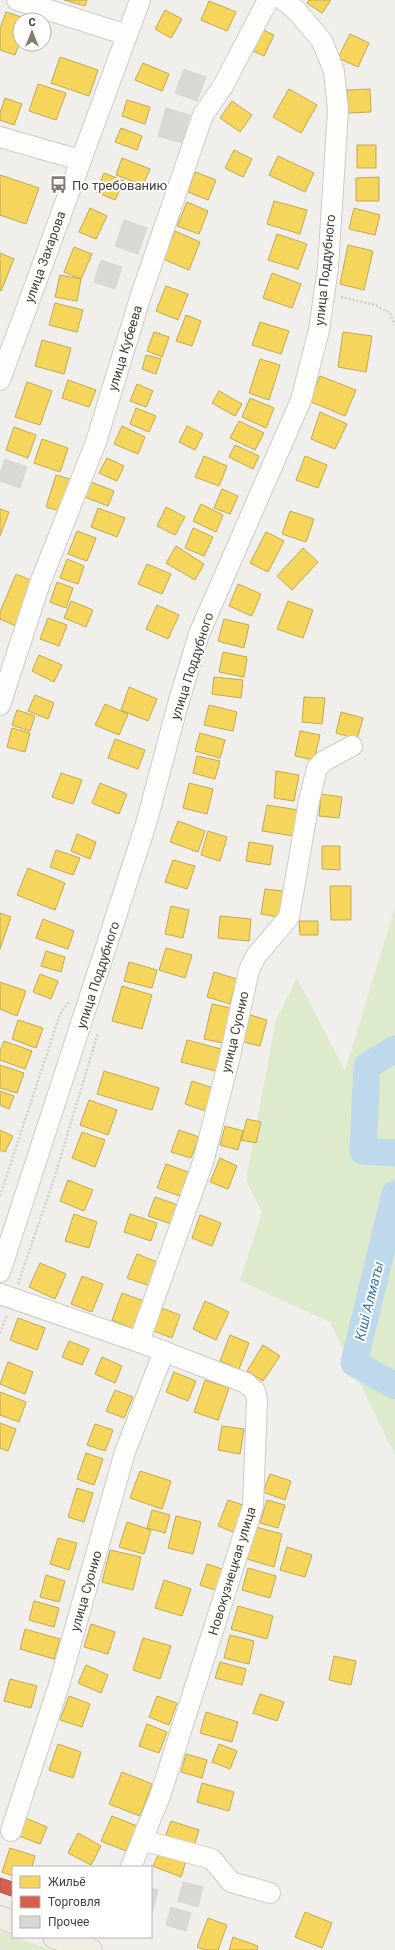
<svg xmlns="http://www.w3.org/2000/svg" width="395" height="1950" viewBox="0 0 395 1950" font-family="Roboto,sans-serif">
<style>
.green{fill:#ddeacc}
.homes{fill:#f6d55c;stroke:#c1a951}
.shops{fill:#d6604d;stroke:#ab5746}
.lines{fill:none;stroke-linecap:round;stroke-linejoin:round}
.river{stroke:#bed8ec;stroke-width:27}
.building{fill:#dad8d3;stroke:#d9d6d1}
.minor-casing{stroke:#cdcbc7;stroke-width:22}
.major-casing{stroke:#d2cbba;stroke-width:24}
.path{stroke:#d1cecb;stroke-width:2.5;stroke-dasharray:2 2;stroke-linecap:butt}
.minor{stroke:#fdfdfc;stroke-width:20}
.major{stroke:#f1ede4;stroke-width:22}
.labels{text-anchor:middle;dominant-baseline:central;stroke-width:4;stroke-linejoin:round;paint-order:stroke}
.poi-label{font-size:13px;fill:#464137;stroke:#fff;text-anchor:start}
.street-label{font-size:13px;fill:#464137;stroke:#fff}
.water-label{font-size:14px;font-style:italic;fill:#3576ad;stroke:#fff}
</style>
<rect width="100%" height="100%" fill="#f0efeb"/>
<g class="green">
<path d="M395 907V1455L330 1322 240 1281 262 1212 246 1180 276 1020 297 978 345 1071Z"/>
<path d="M0 1931 51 1950H0Z"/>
</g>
<g class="homes">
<path d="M64 0H87L85 6Z"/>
<path d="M309 0H331L322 13 307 3Z"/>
<path d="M209 1 236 12 227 31 201 20Z"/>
<path d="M165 10 182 19 171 38 155 29Z"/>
<path d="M6 12 27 19 20 20V41L15 55 0 50V29Z"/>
<path d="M257 27 274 35 264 56 247 48Z"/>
<path d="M350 34 369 43 358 67 338 58Z"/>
<path d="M60 57 98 70 89 96 51 83Z"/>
<path d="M143 63 169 74 162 91 135 80Z"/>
<path d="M38 84 66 93 56 120 29 111Z"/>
<path d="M289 89 317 105 301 133 273 117Z"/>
<path d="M370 89 371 112 348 113 347 90Z"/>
<path d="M5 98 22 104 14 125 0 120V113Z"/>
<path d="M127 100 150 107 145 124 122 116Z"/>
<path d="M232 101 252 115 240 132 220 118Z"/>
<path d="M121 128 142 136 137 150 115 142Z"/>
<rect x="357" y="145" width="19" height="23"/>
<path d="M234 150 252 159 243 177 225 168Z"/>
<path d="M278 156 314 173 305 192 269 175Z"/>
<path d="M122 158 150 169 143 185 116 175Z"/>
<path d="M195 172 216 180 208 200 188 192Z"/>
<path d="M104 173 124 181 115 200 96 192Z"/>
<path d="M0 175 39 188 26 224 0 215Z"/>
<path d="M379 177V201H356V178Z"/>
<path d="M274 201 307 210 300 234 267 224Z"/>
<path d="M187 202 208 211 199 234 177 226Z"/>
<path d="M90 208 107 216 96 239 79 232Z"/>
<path d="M354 208 380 215 375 235 349 229Z"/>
<path d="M175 231 200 242 189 270 163 259Z"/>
<path d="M277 234 307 244 298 269 268 260Z"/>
<path d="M348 245 373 251 364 290 340 284Z"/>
<path d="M74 247 92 254 81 279 64 272Z"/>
<path d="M0 253 14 259 1 291 0 290Z"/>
<path d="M272 273 301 284 292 308 263 298Z"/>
<path d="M60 275 81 279 77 301 55 297Z"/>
<path d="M166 286 188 294 178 320 156 311Z"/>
<path d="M55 303 83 310 77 332 49 325Z"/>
<path d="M186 315 201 321 192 346 176 341Z"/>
<path d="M260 322 289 331 281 354 252 345Z"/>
<path d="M154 332 169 337 162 357 147 351Z"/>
<path d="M343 332 372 336 366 372 338 367Z"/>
<path d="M42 340 71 348 64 374 35 366Z"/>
<path d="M146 355 161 359 156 374 142 369Z"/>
<path d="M260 359 280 365 269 400 249 393Z"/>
<path d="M320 376 356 390 345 416 309 401Z"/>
<path d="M68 380 96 390 89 407 62 398Z"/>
<path d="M27 382 52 391 40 425 15 417Z"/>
<path d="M137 384 153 391 146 407 130 401Z"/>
<path d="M219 391 242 404 235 416 212 403Z"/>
<path d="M250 398 274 408 266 428 242 417Z"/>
<path d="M136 408 156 416 149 432 130 424Z"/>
<path d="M320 412 347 424 335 449 311 439Z"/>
<path d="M239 421 264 433 255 450 230 438Z"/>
<path d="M122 426 145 437 138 454 114 444Z"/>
<path d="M187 426 203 434 195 450 179 442Z"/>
<path d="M14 427 36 435 28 458 6 450Z"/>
<path d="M42 439 68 448 60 472 34 463Z"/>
<path d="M235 445 259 456 253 469 229 457Z"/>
<path d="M204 456 227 466 219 486 195 477Z"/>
<path d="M305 456 327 465 318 488 296 480Z"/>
<path d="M107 458 124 466 117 481 99 473Z"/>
<path d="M56 475 73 480 63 512 46 507Z"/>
<path d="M91 482 114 491 108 506 85 497Z"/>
<path d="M222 489 238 496 230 514 214 508Z"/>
<path d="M201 504 223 515 216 532 193 521Z"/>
<path d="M166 507 185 517 175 535 157 526Z"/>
<path d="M98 508 125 518 117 537 91 527Z"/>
<path d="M0 509 9 512 0 536Z"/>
<path d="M290 511 314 519 306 542 282 534Z"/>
<path d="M193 528 213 537 204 556 185 548Z"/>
<path d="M77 531 96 538 87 561 68 554Z"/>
<path d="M266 532 284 541 268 572 250 563Z"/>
<path d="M176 546 204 564 195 580 166 563Z"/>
<path d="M303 548 318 562 292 590 277 576Z"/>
<path d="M67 559 84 566 78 584 60 578Z"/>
<path d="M147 564 171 574 162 594 138 584Z"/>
<path d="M16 574 35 582 16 626 0 619V612Z"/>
<path d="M57 582 73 588 66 608 50 602Z"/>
<path d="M238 584 261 594 252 616 229 606Z"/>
<path d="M71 601 93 610 86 627 64 618Z"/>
<path d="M288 601 313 610 303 638 277 629Z"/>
<path d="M157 605 179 615 168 639 146 629Z"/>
<path d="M48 618 67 625 59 646 40 639Z"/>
<path d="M224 619 249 625 244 648 218 641Z"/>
<path d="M223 652 247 657 244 677 219 672Z"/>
<path d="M39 655 62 665 54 682 32 671Z"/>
<path d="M214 677 243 680 241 698 212 694Z"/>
<path d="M129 687 157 699 148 721 121 710Z"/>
<path d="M35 695 54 703 48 719 28 711Z"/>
<path d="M304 697 325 698 322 724 302 722Z"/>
<path d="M105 704 128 714 119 735 95 725Z"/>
<path d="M209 705 237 712 233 731 204 725Z"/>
<path d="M17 710 35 716 30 731 12 725Z"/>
<path d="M341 712 363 718 357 739 336 733Z"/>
<path d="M12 728 30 733 25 752 7 747Z"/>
<path d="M300 731 320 735 314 760 295 756Z"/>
<path d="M200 733 225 740 220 758 195 751Z"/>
<path d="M115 739 145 750 138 769 108 758Z"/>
<path d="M197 756 220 761 215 779 193 773Z"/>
<path d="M276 771 299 775 294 801 274 798Z"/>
<path d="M61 773 82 780 73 804 52 797Z"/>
<path d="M100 783 127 794 119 814 92 803Z"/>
<path d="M189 783 213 789 207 814 183 808Z"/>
<path d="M321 794 342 797 339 818 319 816Z"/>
<path d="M267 805 298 810 294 836 262 831Z"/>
<path d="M178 821 205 831 198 852 170 842Z"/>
<path d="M208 831 227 837 220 861 201 855Z"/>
<path d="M77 834 96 842 90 859 71 851Z"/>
<path d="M249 842 273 846 270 865 246 861Z"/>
<path d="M322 846H340V870L322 869Z"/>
<path d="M56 850 80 858 73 875 50 867Z"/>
<path d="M173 860 195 866 187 889 165 882Z"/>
<path d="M28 868 65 883 55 910 17 895Z"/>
<path d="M330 886H351V920H331Z"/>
<path d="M265 889 283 891 279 917 261 914Z"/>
<path d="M171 906 189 910 183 938 165 934Z"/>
<path d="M0 913 11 917 0 949Z"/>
<path d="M220 916 251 919 249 941 218 938Z"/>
<path d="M43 919 74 931 68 949 36 938Z"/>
<path d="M299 921H318V935H300Z"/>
<path d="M166 948 192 955 185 978 159 970Z"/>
<path d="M46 951 65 957 61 972 41 966Z"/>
<path d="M129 962 157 970 152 988 124 981Z"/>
<path d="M214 972 237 979 230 1004 207 997Z"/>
<path d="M40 974 58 981 51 999 33 992Z"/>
<path d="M0 982 26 991 17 1016 0 1009Z"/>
<path d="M122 986 152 995 142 1029 112 1021Z"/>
<path d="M212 1004 235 1009 227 1044 204 1039Z"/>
<path d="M247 1014 267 1020 260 1046 240 1041Z"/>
<path d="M18 1020 43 1028 36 1048 12 1039Z"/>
<path d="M187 1040 221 1049 216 1071 181 1062Z"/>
<path d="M4 1041 32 1051 25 1069 0 1060V1051Z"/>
<path d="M0 1065 24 1073 17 1093 0 1088Z"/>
<path d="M104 1071 159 1088 152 1110 97 1094Z"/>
<path d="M192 1081 213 1088 206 1111 185 1104Z"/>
<path d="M0 1091 14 1096 9 1109 0 1105Z"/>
<path d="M89 1100 117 1110 108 1135 80 1125Z"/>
<path d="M247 1119 261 1122 256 1143 241 1140Z"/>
<path d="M225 1126 243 1131 238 1150 220 1145Z"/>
<path d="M0 1130 13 1136 5 1152 0 1150Z"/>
<path d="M179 1130 199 1137 191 1158 171 1152Z"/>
<path d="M82 1132 105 1140 95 1167 72 1158Z"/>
<path d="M220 1158 237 1166 228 1189 210 1182Z"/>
<path d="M166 1164 188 1172 180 1196 157 1188Z"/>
<path d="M68 1180 93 1190 84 1211 60 1201Z"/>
<path d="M155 1197 181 1206 174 1225 148 1216Z"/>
<path d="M74 1214 97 1222 89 1248 65 1241Z"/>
<path d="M130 1214 157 1223 151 1241 124 1232Z"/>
<path d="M200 1215 221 1223 212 1246 192 1238Z"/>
<path d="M137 1254 162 1264 153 1287 127 1278Z"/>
<path d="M40 1263 66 1274 55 1299 29 1287Z"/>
<path d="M82 1276 103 1284 92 1312 71 1304Z"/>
<path d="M122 1293 144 1301 134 1329 112 1320Z"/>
<path d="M205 1301 229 1312 216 1340 193 1329Z"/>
<path d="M159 1307 180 1315 172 1338 151 1330Z"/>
<path d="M18 1318 45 1328 37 1350 10 1340Z"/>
<path d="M230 1335 249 1343 239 1369 220 1361Z"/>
<path d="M69 1341 89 1349 82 1365 62 1357Z"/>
<path d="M263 1345 280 1356 263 1381 247 1371Z"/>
<path d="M102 1357 122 1366 115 1383 95 1374Z"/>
<path d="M8 1362 33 1372 25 1394 0 1384Z"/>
<path d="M174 1372 196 1381 188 1401 166 1392Z"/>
<path d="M205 1380 229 1388 218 1420 194 1412Z"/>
<path d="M115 1390 133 1397 124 1418 106 1411Z"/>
<path d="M0 1392 26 1402 19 1422 0 1415Z"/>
<path d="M0 1423 16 1429 8 1451 0 1448Z"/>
<path d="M95 1424 113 1430 105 1451 87 1445Z"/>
<path d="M222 1426 244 1429 240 1454 218 1450Z"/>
<path d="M86 1453 103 1459 94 1485 77 1479Z"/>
<path d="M140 1471 171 1481 162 1509 130 1498Z"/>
<path d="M270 1474 291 1481 285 1500 263 1492Z"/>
<path d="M77 1488 93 1493 84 1522 68 1517Z"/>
<path d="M228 1500 246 1506 236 1533 218 1526Z"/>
<path d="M267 1500 285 1505 278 1528 260 1523Z"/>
<path d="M152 1510 170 1515 165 1533 147 1528Z"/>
<path d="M176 1516 201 1522 193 1554 168 1548Z"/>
<path d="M127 1522 151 1530 144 1554 119 1547Z"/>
<path d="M256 1527 282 1534 274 1567 247 1559Z"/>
<path d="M58 1538 77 1543 69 1570 50 1564Z"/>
<path d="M287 1547 312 1555 305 1577 280 1570Z"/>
<path d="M110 1550 141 1557 133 1590 102 1582Z"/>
<path d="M207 1564 225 1570 218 1591 200 1585Z"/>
<path d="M248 1568 276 1576 270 1598 242 1590Z"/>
<path d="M46 1575 65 1581 59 1602 40 1597Z"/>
<path d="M164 1580 191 1589 182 1616 155 1608Z"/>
<path d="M34 1601 59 1608 54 1627 29 1620Z"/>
<path d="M238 1606 273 1616 267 1639 231 1629Z"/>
<path d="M91 1624 115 1632 108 1654 84 1647Z"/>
<path d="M25 1629 60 1639 54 1659 20 1649Z"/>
<path d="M230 1635 254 1641 249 1664 224 1658Z"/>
<path d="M143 1638 171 1646 160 1679 133 1670Z"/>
<path d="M334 1656 356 1661 351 1685 329 1680Z"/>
<path d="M220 1662 246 1669 242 1685 215 1678Z"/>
<path d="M86 1665 108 1675 101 1693 78 1683Z"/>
<path d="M10 1679 37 1686 31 1708 4 1701Z"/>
<path d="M260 1694 284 1702 277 1721 253 1713Z"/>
<path d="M69 1696 90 1704 82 1727 60 1720Z"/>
<path d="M157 1696 177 1703 169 1725 149 1717Z"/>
<path d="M206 1712 238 1722 232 1742 200 1733Z"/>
<path d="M147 1724 167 1732 159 1753 139 1746Z"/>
<path d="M58 1744 81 1752 73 1778 49 1770Z"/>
<path d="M219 1744 237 1751 230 1769 212 1762Z"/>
<path d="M186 1754 207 1760 202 1778 181 1772Z"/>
<path d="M122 1772 152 1784 140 1816 109 1804Z"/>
<path d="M202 1783 234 1792 229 1811 197 1802Z"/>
<path d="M21 1816 47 1827 40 1844 14 1834Z"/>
<path d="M112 1816 137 1826 126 1851 101 1841Z"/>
<path d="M171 1821 199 1830 193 1849 164 1840Z"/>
<path d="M78 1833 101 1846 91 1865 68 1853Z"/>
<path d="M10 1848 35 1856 32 1867H13V1876L2 1872Z"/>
<path d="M161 1849 187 1857 181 1877 153 1866Z"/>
<path d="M305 1912 332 1923 322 1948 295 1937Z"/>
<path d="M208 1918 227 1925 218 1950H205L197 1947Z"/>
<path d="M233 1937 258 1946 257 1950H229Z"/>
</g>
<path class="shops" d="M0 1878 13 1882 11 1896 0 1892Z"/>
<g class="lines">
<g class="river">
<path d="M395 1049 367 1066 363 1151 395 1153"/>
<path d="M395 1194 354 1363 395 1386"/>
</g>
</g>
<g class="building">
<path d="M184 69 206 77 197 101 175 93Z"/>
<path d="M166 108 190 115 182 143 158 136Z"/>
<path d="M124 220 147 228 138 254 115 246Z"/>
<path d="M101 260 122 267 115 289 94 282Z"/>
<path d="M5 459 27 467 20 488 0 481V473Z"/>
<path d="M183 1882 203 1887 198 1907 178 1901Z"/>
<path d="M151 1888 158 1890 152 1914H151Z"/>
<path d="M171 1907 191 1913 186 1931 166 1925Z"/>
</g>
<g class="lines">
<defs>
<g id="minor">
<path d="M17 0 127 35"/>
<path d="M0 137 80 160"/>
<path d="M0 380 140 0"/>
<path d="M0 705 40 583 96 442 141 295 203 115 223 86 268 0"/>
<path d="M0 1272 146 824 178 704 199 634 301 400 319 330 328 268 338 110 334 71 322 41 296 10 283 0"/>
<path d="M0 1294 139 1342 246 1383 255 1391 257 1400 253 1506 160 1796 131 1867"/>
<path d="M139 1342 203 1162 230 1056 249 970 256 956 289 917 309 801 317 768 324 761 352 746"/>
<path d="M11 1831 59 1685 125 1452 164 1351"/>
<path d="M142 1840 212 1859 231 1882 270 1893"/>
</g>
<g id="major">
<path d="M0 1917 13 1922"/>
<path d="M54 1937 91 1950"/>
</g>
</defs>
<use href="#minor" class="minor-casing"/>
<use href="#major" class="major-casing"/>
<g class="path">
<path d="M341 297 375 305 390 313 395 325"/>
<path d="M0 1196 60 1014 69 1002"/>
<path d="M18 1284 53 1182 98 1033"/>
<path d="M0 1333 7 1315"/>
</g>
<use href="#minor" class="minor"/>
<use href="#major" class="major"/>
</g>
<defs>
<symbol id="bus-bare" viewBox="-9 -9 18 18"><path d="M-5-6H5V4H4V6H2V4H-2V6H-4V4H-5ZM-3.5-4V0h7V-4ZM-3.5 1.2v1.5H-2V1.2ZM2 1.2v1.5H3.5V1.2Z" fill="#827e76" stroke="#fff" stroke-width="2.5" paint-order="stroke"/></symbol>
</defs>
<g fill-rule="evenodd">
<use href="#bus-bare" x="46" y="172" width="25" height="25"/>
</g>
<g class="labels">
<g class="poi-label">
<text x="72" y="185">По требованию</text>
</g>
<g class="street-label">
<text transform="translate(45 257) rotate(-70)">улица Захарова</text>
<text transform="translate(325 270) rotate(-84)">улица Поддубного</text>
<text transform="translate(125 348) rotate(-73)">улица Кубеева</text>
<text transform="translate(192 666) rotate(-72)">улица Поддубного</text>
<text transform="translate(98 975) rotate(-72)">улица Поддубного</text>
<text transform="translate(235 1032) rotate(-77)">улица Суонио</text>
<text transform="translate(232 1571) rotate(-73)">Новокузнецкая улица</text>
<text transform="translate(86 1591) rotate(-74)">улица Суонио</text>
</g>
<g class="water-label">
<text transform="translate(369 1301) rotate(-76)">Кіші Алматы</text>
</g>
</g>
<rect x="12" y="1866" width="140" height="72" fill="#ffffff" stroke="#b5b3af"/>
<rect x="20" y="1876" width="20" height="12" fill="#f6d55c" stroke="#b5b3af"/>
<text x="48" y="1886" font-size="12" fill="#464137">Жильё</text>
<rect x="20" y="1896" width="20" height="12" fill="#d6604d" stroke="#b5b3af"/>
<text x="48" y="1906" font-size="12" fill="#464137">Торговля</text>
<rect x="20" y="1916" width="20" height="12" fill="#dad8d3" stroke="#b5b3af"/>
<text x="48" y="1926" font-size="12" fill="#464137">Прочее</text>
<g transform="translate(32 32)"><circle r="19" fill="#ffffff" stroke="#b5b3af"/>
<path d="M0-3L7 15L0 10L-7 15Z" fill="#827e76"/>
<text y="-6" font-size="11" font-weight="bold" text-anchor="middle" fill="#464137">С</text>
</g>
</svg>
